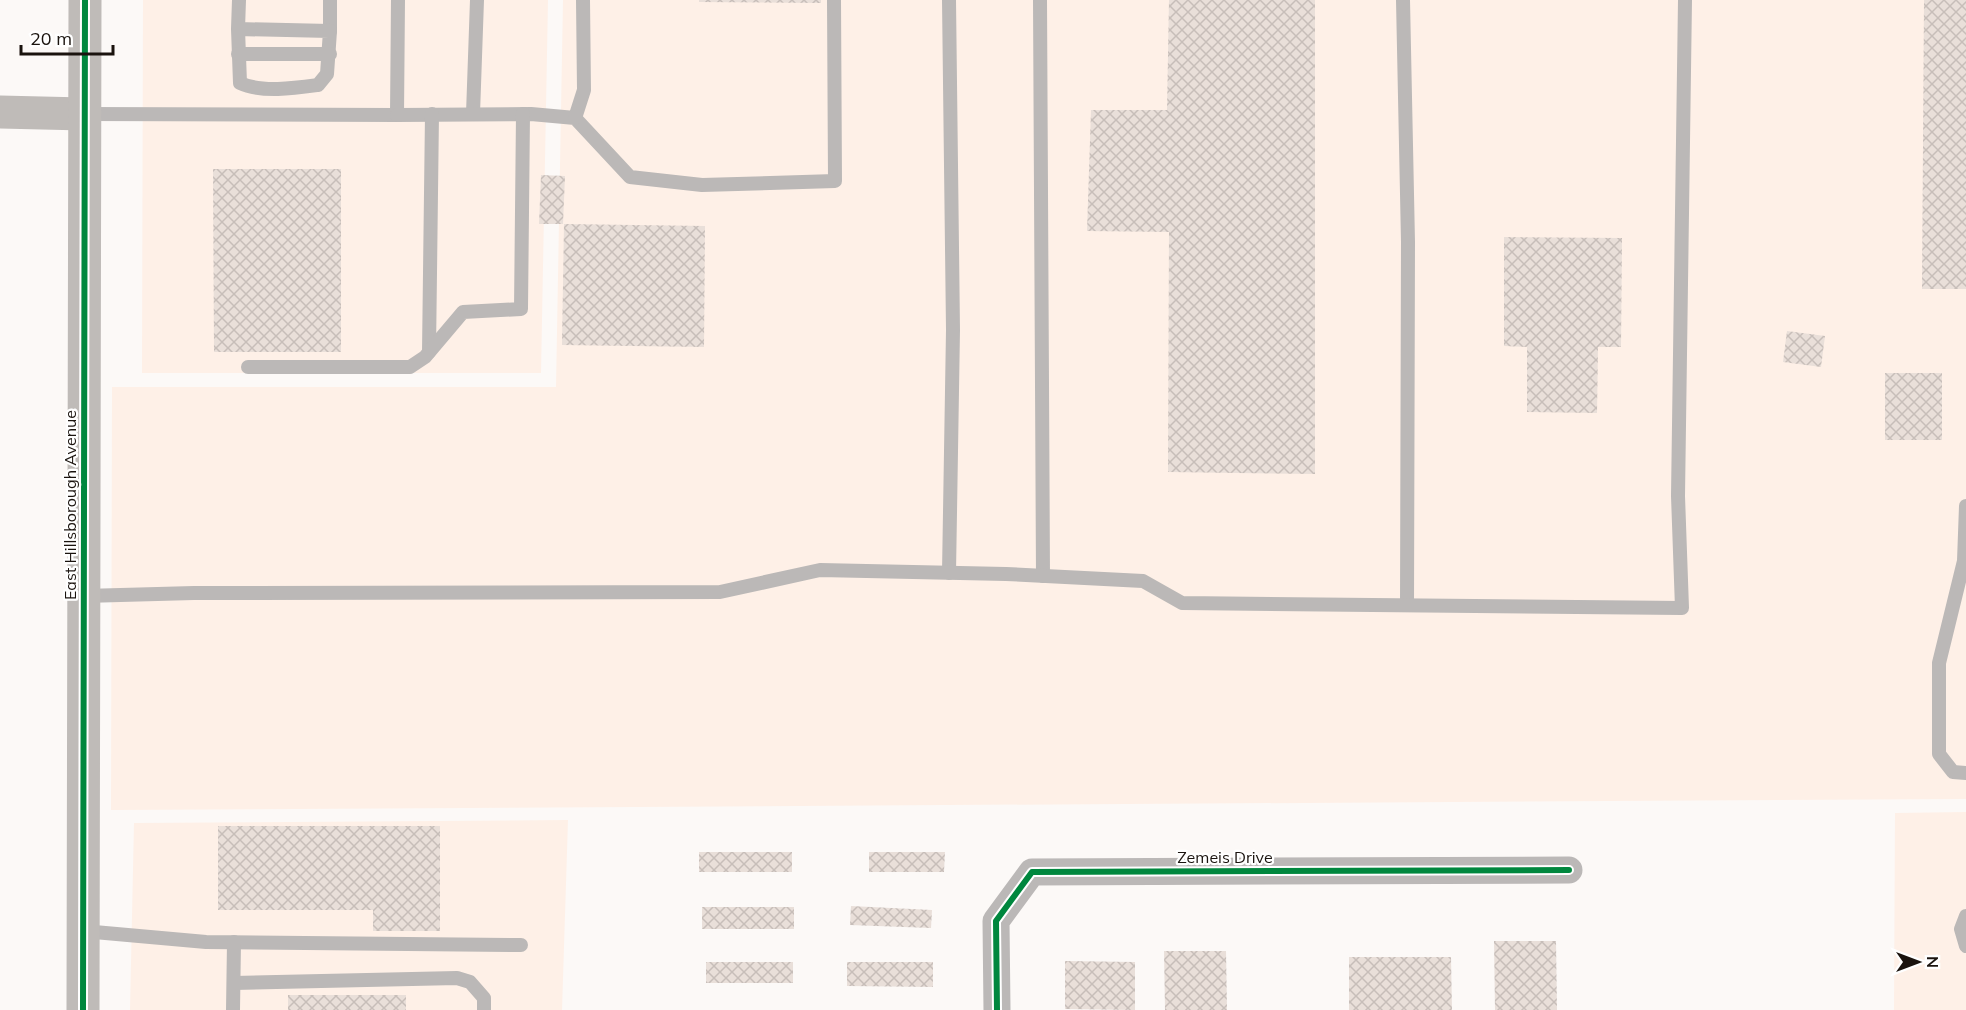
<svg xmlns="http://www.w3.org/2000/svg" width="1966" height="1010" viewBox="0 0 1966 1010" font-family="Mulish,sans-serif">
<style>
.built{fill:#fef0e7}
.building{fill:url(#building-cross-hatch)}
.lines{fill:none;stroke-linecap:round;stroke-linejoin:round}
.lane{stroke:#bbb8b7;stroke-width:14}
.street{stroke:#bbb8b7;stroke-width:27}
.primary{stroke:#bfbbb8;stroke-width:33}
.cycleway-casing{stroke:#fff;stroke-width:10}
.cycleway{stroke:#00873e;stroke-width:6}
.labels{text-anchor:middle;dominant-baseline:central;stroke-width:4.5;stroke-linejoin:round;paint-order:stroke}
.street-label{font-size:16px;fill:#1a130e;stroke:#fff}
</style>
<defs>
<pattern id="building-cross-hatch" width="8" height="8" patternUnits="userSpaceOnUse" patternTransform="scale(1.5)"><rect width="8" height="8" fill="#e9dfd9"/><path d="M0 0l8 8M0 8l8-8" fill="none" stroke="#c7beb9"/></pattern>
</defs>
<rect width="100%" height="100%" fill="#fcf9f7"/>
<g class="built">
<path d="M143 0H548L541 373H142Z"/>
<path d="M563 0H1966V799L111 810 112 387H556Z"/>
<path d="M1966 812V1010H1894L1895 813Z"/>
<path d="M568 820 562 1010H130L134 823Z"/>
</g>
<g class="building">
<path d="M699 0H821V3L699 2Z"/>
<path d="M1169 0H1315V474L1168 472 1169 232 1087 231 1091 110H1167Z"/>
<path d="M1924 0H1966V289H1922Z"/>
<path d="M213 169H341V352H214Z"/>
<path d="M541 175 565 176 563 224H539Z"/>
<path d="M564 224 705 226 704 347 562 345Z"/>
<path d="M1504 237 1622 238 1621 347H1598L1597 413 1527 412V347L1504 346Z"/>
<path d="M1787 331 1825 336 1821 367 1783 362Z"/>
<rect x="1885" y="373" width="57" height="67"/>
<path d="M218 826H440V931H373V910H218Z"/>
<rect x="699" y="852" width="93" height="20"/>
<path d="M869 852H945L944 872H869Z"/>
<path d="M851 906 932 910 931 928 850 925Z"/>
<rect x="702" y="907" width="92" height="22"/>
<path d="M1494 941H1556L1557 1010H1495Z"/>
<path d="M1164 951H1226L1227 1010H1165Z"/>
<path d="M1349 957H1451L1452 1010H1349Z"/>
<path d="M1065 961 1135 962V1010L1065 1009Z"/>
<rect x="706" y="962" width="87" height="21"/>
<path d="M847 962H933V987L847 986Z"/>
<rect x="288" y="995" width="118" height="15"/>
</g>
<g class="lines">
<g class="lane">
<path d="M330 0V31"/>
<path d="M949 0 953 330 949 573"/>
<path d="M1040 0 1043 576"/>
<path d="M1403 0 1408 242 1407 605"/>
<path d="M238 29 240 83C261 93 296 88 318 85L327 74 330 31 238 29 239 0"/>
<path d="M238 54H330"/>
<path d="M84 114 397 115 398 0"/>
<path d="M473 114 477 0"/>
<path d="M397 115 531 114 575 118 630 177 702 185 835 181 834 0"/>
<path d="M575 118 584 90 583 0"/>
<path d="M429 352 432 114"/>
<path d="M248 367H410L425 357 463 312 521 309 523 114"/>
<path d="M1966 506 1964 561 1939 663V754L1953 772 1966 773"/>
<path d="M84 596 194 593 720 592 820 570 1006 574 1143 581 1182 603 1682 608 1678 496 1685 0"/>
<path d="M1966 916 1961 929 1966 946"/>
<path d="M83 931 206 942 521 945"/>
<path d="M234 983 457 978 470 982 484 998V1010"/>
<path d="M233 1010 234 942"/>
</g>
<path class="street" d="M997 1010 996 921 1032 872 1569 870"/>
<g class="primary">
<path d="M0 112 84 114"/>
<path d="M83 1010 85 0"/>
</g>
<defs>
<g id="cycleway">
<path d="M83 1010 85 0"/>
<path d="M997 1010 996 921 1032 872 1569 870"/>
</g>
</defs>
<use href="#cycleway" class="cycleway-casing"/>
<use href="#cycleway" class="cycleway"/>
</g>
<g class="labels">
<g class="street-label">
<text transform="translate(70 505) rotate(-90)">East Hillsborough Avenue</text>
<text x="1225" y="857">Zemeis Drive</text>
</g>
</g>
<g transform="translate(1918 962) rotate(90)" stroke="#ffffff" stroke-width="4.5" paint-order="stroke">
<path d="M0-4.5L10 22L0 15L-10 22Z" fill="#1a130e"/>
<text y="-9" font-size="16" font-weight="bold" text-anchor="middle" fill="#1a130e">N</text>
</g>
<path d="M21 45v9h92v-9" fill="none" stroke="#1a130e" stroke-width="3"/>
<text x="30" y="45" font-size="18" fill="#1a130e" stroke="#ffffff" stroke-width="4.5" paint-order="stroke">20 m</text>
</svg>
